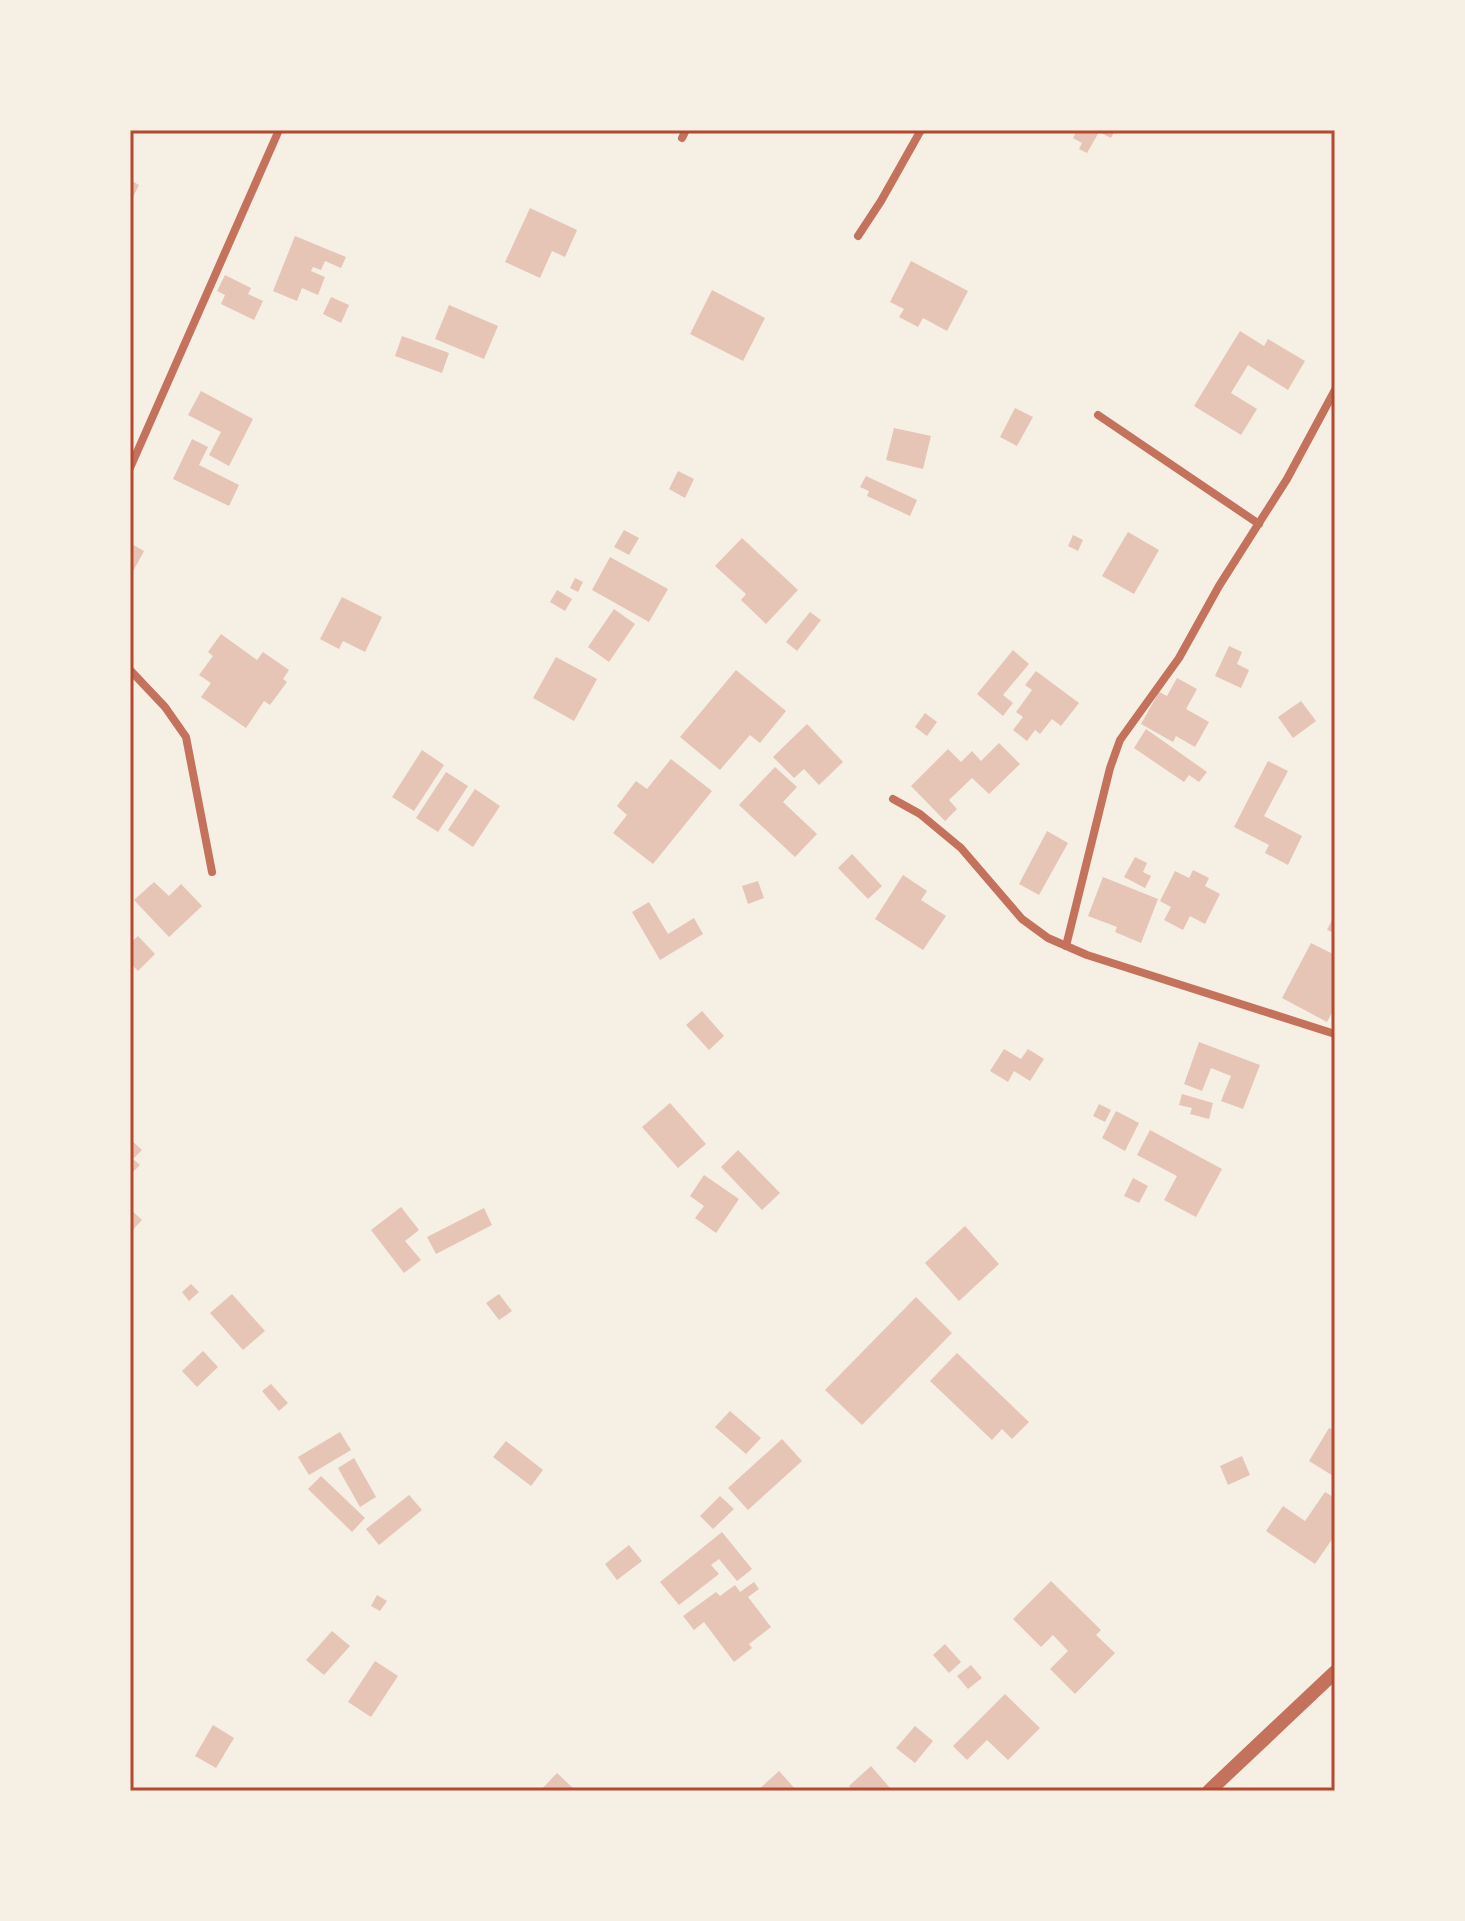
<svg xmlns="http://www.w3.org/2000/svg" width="1465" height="1921" viewBox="0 0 1465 1921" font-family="'Exo 2',sans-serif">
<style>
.building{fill:#e6c5b7}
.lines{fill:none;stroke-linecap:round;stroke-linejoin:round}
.minor{stroke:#c5725c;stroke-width:8}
.tertiary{stroke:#c5725c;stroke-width:14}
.neatline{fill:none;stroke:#b5482f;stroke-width:3}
</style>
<rect width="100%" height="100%" fill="#f6efe4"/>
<g class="building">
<path d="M1077 130H1115L1111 138 1099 132 1087 153 1079 149 1082 143 1073 138Z"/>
<path d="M130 180 139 185 130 203Z"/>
<path d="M530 208 577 230 565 257 552 251 540 278 505 262Z"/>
<path d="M295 236 346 257 341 268 325 261 321 270 313 267 311 271 325 277 318 295 302 288 297 301 273 291Z"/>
<path d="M911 261 968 291 947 331 923 318 918 327 899 317 904 309 890 302Z"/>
<path d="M225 275 251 288 248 294 263 301 254 320 221 304 225 295 217 291Z"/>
<path d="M712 290 765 318 743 361 690 334Z"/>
<path d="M331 297 349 305 341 323 323 314Z"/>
<path d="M449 305 498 326 484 359 435 339Z"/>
<path d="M1240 331 1264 346 1268 339 1305 361 1288 390 1248 365 1231 393 1257 409 1241 435 1194 406Z"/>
<path d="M402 336 449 353 442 373 395 356Z"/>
<path d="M201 391 253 419 229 466 209 455 221 432 188 415Z"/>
<path d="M1015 408 1033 417 1017 446 1000 437Z"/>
<path d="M894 428 931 436 923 469 886 460Z"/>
<path d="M192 439 208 447 199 465 239 485 229 506 173 479Z"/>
<path d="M678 471 694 479 685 498 669 489Z"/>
<path d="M866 476 917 500 910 516 867 496 869 491 860 487Z"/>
<path d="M624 530 639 538 629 555 614 547Z"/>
<path d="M1128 532 1159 550 1134 594 1102 576Z"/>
<path d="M1073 535 1083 540 1078 551 1068 546Z"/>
<path d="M742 538 798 590 766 624 741 600 746 594 715 566Z"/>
<path d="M130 543 144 551 130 577Z"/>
<path d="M610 557 668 589 649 622 592 590Z"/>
<path d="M575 578 583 582 578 592 570 588Z"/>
<path d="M557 590 572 599 565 611 550 602Z"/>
<path d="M342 597 382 617 365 652 343 641 339 649 320 639Z"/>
<path d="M614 609 635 624 609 662 588 647Z"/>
<path d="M810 612 821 620 797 651 786 642Z"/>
<path d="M221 634 257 660 263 652 289 670 283 679 287 682 270 705 264 701 246 728 201 697 211 683 199 675 213 656 208 652Z"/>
<path d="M1229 646 1242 652 1237 664 1249 670 1241 688 1215 676Z"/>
<path d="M1013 650 1029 664 1003 695 1013 703 1003 716 977 694Z"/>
<path d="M556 657 597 679 574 721 533 698Z"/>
<path d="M736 670 786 711 760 743 750 735 720 770 680 737Z"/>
<path d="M1036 671 1079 703 1061 726 1052 719 1040 734 1035 730 1027 741 1013 730 1023 717 1016 712 1032 690 1025 685Z"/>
<path d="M1177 678 1197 689 1186 709 1209 722 1195 747 1176 736 1173 742 1141 724 1159 692 1167 696Z"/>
<path d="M1301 701 1316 721 1293 738 1278 717Z"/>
<path d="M925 713 937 722 927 736 915 727Z"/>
<path d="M807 724 843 762 819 785 804 769 794 778 773 757Z"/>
<path d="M1146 729 1207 772 1199 782 1189 775 1184 782 1134 748Z"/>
<path d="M999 743 1020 764 989 794 972 778 949 800 957 809 945 821 911 786 948 749 961 762 972 751 981 761Z"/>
<path d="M422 750 444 765 414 811 392 797Z"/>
<path d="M671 759 712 791 653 864 613 833 627 815 617 806 636 781 647 789Z"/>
<path d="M1268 761 1288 771 1264 816 1302 836 1288 865 1265 853 1269 845 1234 827Z"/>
<path d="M775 767 797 787 783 802 817 834 795 857 739 805Z"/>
<path d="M446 772 468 786 438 832 416 818Z"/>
<path d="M475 789 500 806 473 847 448 830Z"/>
<path d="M1047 831 1068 843 1039 895 1019 884Z"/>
<path d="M852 854 882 886 868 899 838 868Z"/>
<path d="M1135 857 1147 863 1143 872 1151 876 1145 888 1124 877Z"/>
<path d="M1193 870 1209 878 1205 886 1220 894 1205 924 1190 916 1183 930 1164 920 1171 907 1160 901 1175 871 1189 878Z"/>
<path d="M903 875 927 891 921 900 946 916 923 950 875 919Z"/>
<path d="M1103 877 1158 899 1141 943 1115 932 1117 927 1088 916Z"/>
<path d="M758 881 764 898 748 904 742 886Z"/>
<path d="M154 882 169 896 181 884 202 906 169 937 134 900Z"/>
<path d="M649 902 668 934 694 918 703 934 660 960 632 912Z"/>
<path d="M1335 914V933L1327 930Z"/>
<path d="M138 936 155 954 138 971 130 963V943Z"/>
<path d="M1311 943 1335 955V1007L1327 1022 1282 998Z"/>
<path d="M702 1011 724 1036 709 1050 686 1025Z"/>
<path d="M1199 1042 1260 1065 1243 1109 1221 1101 1231 1076 1211 1068 1202 1091 1184 1084Z"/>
<path d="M1004 1049 1021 1059 1028 1049 1044 1059 1030 1081 1014 1071 1008 1082 990 1071Z"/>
<path d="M1182 1094 1213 1103 1209 1119 1190 1114 1192 1108 1179 1105Z"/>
<path d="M670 1103 706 1144 678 1168 642 1127Z"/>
<path d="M1099 1104 1111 1110 1105 1122 1093 1116Z"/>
<path d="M1116 1111 1139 1123 1125 1151 1102 1138Z"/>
<path d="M1150 1130 1222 1169 1196 1217 1164 1200 1177 1176 1137 1155Z"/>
<path d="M130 1139 142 1150 133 1159 140 1165 133 1172 130 1170Z"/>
<path d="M738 1150 780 1193 762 1210 721 1167Z"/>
<path d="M704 1175 739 1199 716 1233 695 1218 704 1206 690 1196Z"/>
<path d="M1133 1178 1148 1186 1139 1203 1124 1196Z"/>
<path d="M401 1207 419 1230 405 1241 421 1260 404 1273 371 1230Z"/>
<path d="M484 1208 492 1225 436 1254 427 1237Z"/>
<path d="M130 1209 142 1220 130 1233Z"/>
<path d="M965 1226 999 1264 959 1301 925 1263Z"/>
<path d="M191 1284 199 1292 189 1301 182 1292Z"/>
<path d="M232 1294 265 1331 243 1350 210 1313Z"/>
<path d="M499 1294 512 1311 499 1320 486 1303Z"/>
<path d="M916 1297 952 1333 862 1425 825 1390Z"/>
<path d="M203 1351 218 1367 197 1387 182 1371Z"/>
<path d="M957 1353 1029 1422 1012 1439 1002 1429 992 1440 930 1381Z"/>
<path d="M271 1384 288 1403 279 1411 262 1391Z"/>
<path d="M730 1411 761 1438 746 1454 715 1427Z"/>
<path d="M1329 1428 1335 1431V1477L1309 1461Z"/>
<path d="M340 1432 351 1450 309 1475 298 1457Z"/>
<path d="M782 1439 802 1461 748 1510 728 1488Z"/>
<path d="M506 1441 543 1470 531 1486 493 1457Z"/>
<path d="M1242 1456 1250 1475 1228 1485 1220 1466Z"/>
<path d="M354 1458 376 1497 360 1507 338 1468Z"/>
<path d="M321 1476 365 1518 352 1532 308 1489Z"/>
<path d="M1325 1492 1335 1498V1535L1315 1564 1266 1531 1283 1506 1305 1521Z"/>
<path d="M409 1495 422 1510 379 1545 366 1529Z"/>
<path d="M720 1496 734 1509 713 1529 700 1516Z"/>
<path d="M722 1532 752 1569 737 1581 719 1559 711 1565 719 1574 679 1605 660 1582Z"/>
<path d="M629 1545 642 1561 617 1580 605 1564Z"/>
<path d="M1051 1581 1101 1630 1096 1635 1115 1653 1075 1694 1050 1669 1068 1651 1053 1635 1041 1647 1013 1619Z"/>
<path d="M754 1582 759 1589 748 1597 771 1627 749 1644 752 1648 734 1662 704 1622 694 1630 683 1616 716 1592 720 1596 735 1585 740 1592Z"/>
<path d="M377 1595 387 1601 380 1611 371 1606Z"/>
<path d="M332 1631 350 1646 324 1675 306 1660Z"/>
<path d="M945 1644 961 1662 949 1673 933 1655Z"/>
<path d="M375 1661 398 1676 371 1717 348 1702Z"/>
<path d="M971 1665 982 1678 968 1689 957 1676Z"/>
<path d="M1005 1694 1040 1728 1008 1760 987 1740 967 1760 953 1746Z"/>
<path d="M213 1725 234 1738 216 1768 195 1756Z"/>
<path d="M915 1726 933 1741 915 1763 896 1748Z"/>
<path d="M871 1766 890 1788 886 1791H853L849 1786Z"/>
<path d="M779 1771 797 1791H757Z"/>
<path d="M557 1773 576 1791H540Z"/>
</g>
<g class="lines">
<g class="minor">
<path d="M682 138 686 130"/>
<path d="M858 236 881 201 921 130"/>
<path d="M1098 415 1259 524"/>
<path d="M130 468 279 130"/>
<path d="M130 670 165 707 186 737 212 872"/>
<path d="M893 799 920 814 961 848 1022 919 1048 938 1087 955 1335 1034"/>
<path d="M1066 946 1110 768 1120 740 1179 658 1219 586 1287 479 1335 390"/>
</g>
<path class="tertiary" d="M1209 1791 1335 1672"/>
</g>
<rect width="1465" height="1921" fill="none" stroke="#f6efe4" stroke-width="264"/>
<rect x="132" y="132" width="1201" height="1657" class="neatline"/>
</svg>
